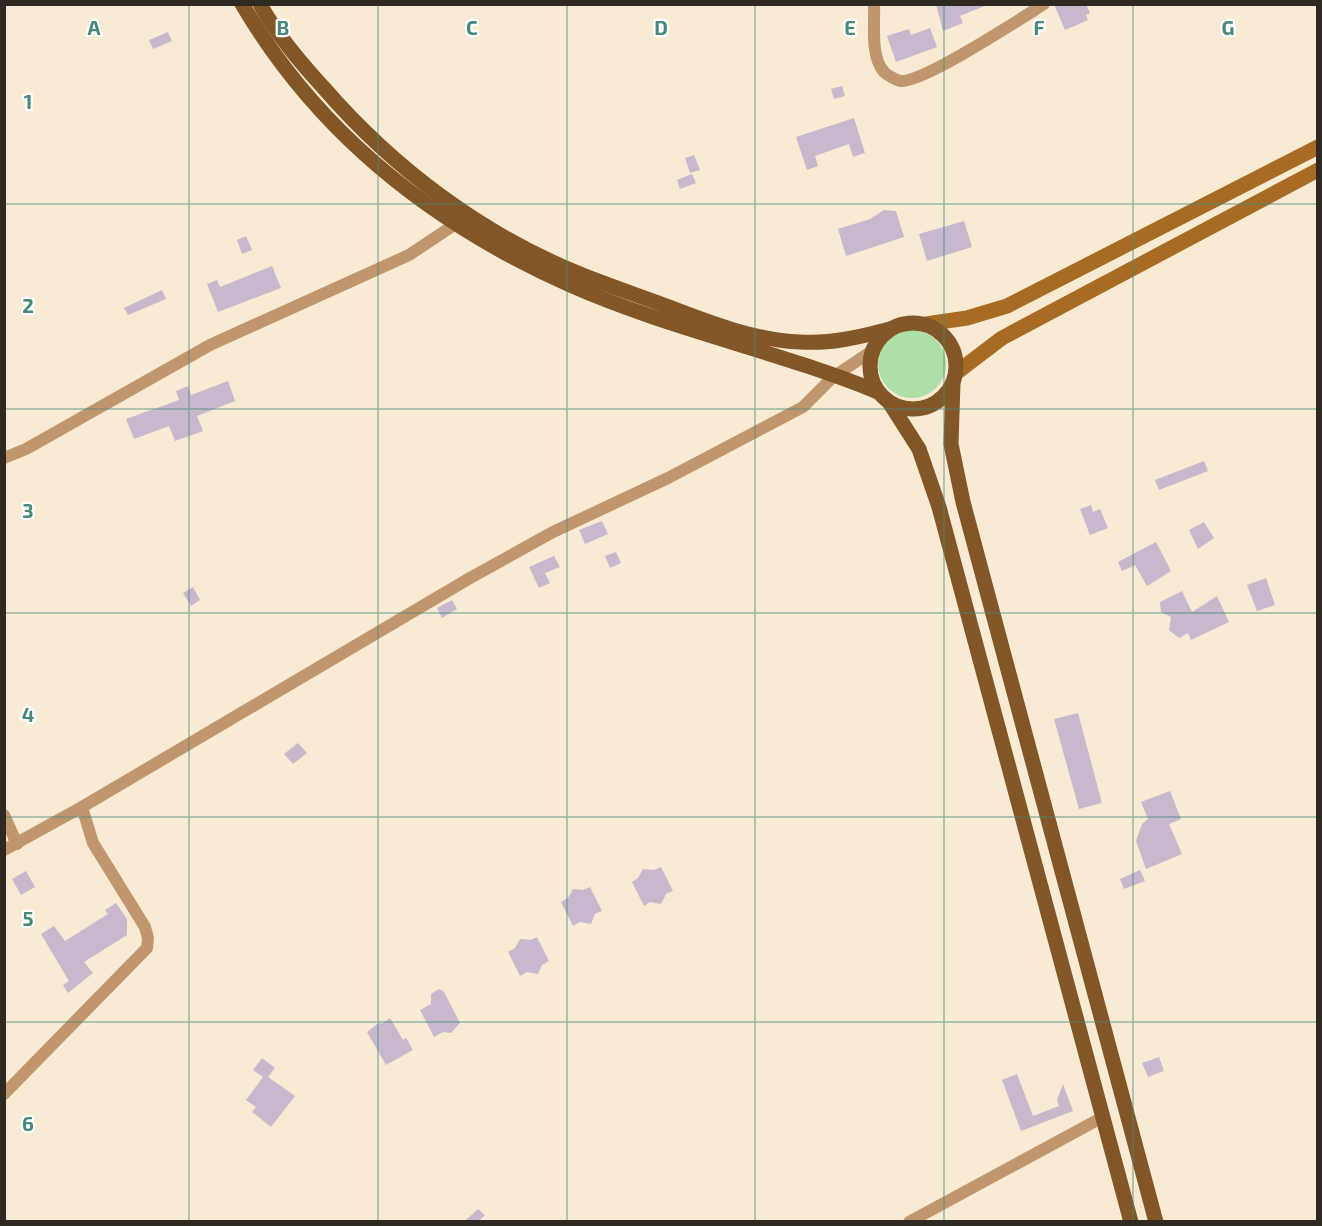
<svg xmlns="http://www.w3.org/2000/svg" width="1322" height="1226" viewBox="0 0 1322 1226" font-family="'Exo 2',sans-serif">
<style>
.green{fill:#aedfa8}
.building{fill:#c7b8ce}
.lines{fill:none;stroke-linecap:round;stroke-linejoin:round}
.minor{stroke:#c0966d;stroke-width:12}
.secondary{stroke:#a86b23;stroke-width:15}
.primary{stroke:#825626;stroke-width:15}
.grid{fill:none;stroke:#46887a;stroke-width:1.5;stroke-opacity:0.55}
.grid-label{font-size:20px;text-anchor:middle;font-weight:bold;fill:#46887a;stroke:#fff;stroke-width:4.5;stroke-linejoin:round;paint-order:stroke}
</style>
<rect width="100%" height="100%" fill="#f8ead3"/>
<circle class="green" cx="912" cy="364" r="34"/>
<g class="building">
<path d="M936 4H986L987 5 960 16 963 23 943 31Z"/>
<path d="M1054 4H1086L1090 13 1086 15 1088 20 1065 30Z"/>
<path d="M930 28 937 47 896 62 887 36 909 29 911 35Z"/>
<path d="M168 32 172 41 153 49 149 40Z"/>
<path d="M842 86 845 96 834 99 831 89Z"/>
<path d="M854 118 865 153 853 157 849 144 815 156 818 166 807 170 796 137Z"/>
<path d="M694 155 700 170 690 173 685 158Z"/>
<path d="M692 174 696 183 680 189 677 180Z"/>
<path d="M884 210 896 211 904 237 846 256 838 229 870 219Z"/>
<path d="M964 221 972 247 927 261 919 234Z"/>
<path d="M246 236 252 250 242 254 237 240Z"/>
<path d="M272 266 281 288 218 312 207 284 217 280 220 287Z"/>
<path d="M162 290 166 299 128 315 124 308Z"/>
<path d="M228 381 235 401 197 416 203 431 175 441 169 426 134 439 126 419 179 400 176 391 188 386 191 395Z"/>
<path d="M1204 461 1208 471 1159 490 1155 480Z"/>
<path d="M1091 505 1093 512 1100 509 1108 528 1090 535 1080 509Z"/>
<path d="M602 521 608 534 585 544 579 530Z"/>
<path d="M1204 522 1214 538 1198 549 1189 530Z"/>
<path d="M1156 542 1171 571 1147 586 1135 565 1122 571 1118 562Z"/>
<path d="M616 552 621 563 610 568 605 556Z"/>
<path d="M554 556 560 567 545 573 550 583 539 588 529 567Z"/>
<path d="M1266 578 1275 605 1257 611 1247 585Z"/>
<path d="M193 587 200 600 191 606 183 593Z"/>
<path d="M1182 591 1192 612 1217 596 1229 622 1191 640 1188 633 1179 638 1169 630 1171 617 1161 612 1160 602Z"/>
<path d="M452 600 457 609 442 618 437 608Z"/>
<path d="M1078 713 1102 803 1079 809 1054 719Z"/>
<path d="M298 743 307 753 293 764 284 754Z"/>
<path d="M1170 791 1181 819 1169 824 1182 854 1146 869 1136 841 1142 824 1148 819 1141 802Z"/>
<path d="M661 867 673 891 666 894 661 904 650 902 644 906 632 882 638 878 643 869 654 870Z"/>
<path d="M1140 870 1145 881 1124 889 1120 879Z"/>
<path d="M26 871 35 887 21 895 12 879Z"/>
<path d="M590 887 602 911 595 914 591 924 580 922 573 926 561 902 568 898 573 889 583 890Z"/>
<path d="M116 903 127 919V935L84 962 93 973 68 993 63 985 69 981 41 934 54 926 65 941 108 914 105 910Z"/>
<path d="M537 937 549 961 542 965 538 974 527 972 520 976 508 952 515 948 520 939 531 940Z"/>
<path d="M439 989 444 992 460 1023 451 1033 443 1032 434 1037 420 1010 431 1004V994Z"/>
<path d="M390 1018 403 1040 406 1038 413 1050 386 1065 367 1032 380 1022 381 1024Z"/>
<path d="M1159 1057 1164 1071 1148 1077 1142 1063Z"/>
<path d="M262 1058 275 1068 268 1077 295 1096 271 1127 252 1112 256 1107 246 1100 263 1077 253 1070Z"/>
<path d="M1017 1074 1033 1116 1059 1106 1057 1100 1063 1084 1073 1111 1021 1131 1002 1080Z"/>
<path d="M478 1209 485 1215 479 1221H465Z"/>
</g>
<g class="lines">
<g class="minor">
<path d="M874 4C875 25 870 56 884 72 887 75 896 80 900 81 923 83 1020 19 1044 4"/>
<path d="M4 458 26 449 210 345 409 255 454 225"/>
<path d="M4 815 17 844"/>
<path d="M4 850 82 807 470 578 553 532 668 478 803 407 833 377 872 351"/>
<path d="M4 1094 147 948 148 938 145 927 93 843 82 807"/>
<path d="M909 1222 1103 1117"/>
</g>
<g class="secondary">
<path d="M926 324 967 318 1007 306 1318 147"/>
<path d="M956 373 1002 338 1318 170"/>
</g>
<g class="primary">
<path d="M242 4C319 135 433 224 570 285 669 329 778 351 878 392"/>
<path d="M260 4C276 34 300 62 323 87 393 168 481 234 580 274 607 285 634 294 661 304 705 321 752 340 800 342 831 344 860 337 890 329"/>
<circle cx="913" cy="366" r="43"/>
<path d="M953 383 951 444 963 502 1156 1222"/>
<path d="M889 402 919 449 939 507 1131 1222"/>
</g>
</g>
<path class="grid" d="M189 4V1222M378 4V1222M567 4V1222M755 4V1222M944 4V1222M1133 4V1222M4 204H1318M4 409H1318M4 613H1318M4 817H1318M4 1022H1318"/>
<g class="grid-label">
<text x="94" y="35">A</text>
<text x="283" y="35">B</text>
<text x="472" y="35">C</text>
<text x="661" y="35">D</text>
<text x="850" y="35">E</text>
<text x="1039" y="35">F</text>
<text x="1228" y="35">G</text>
<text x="28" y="109">1</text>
<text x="28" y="313">2</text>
<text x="28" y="518">3</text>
<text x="28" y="722">4</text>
<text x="28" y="926">5</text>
<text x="28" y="1131">6</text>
</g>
<rect width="1322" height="1226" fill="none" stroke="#2e2921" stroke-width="12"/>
</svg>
